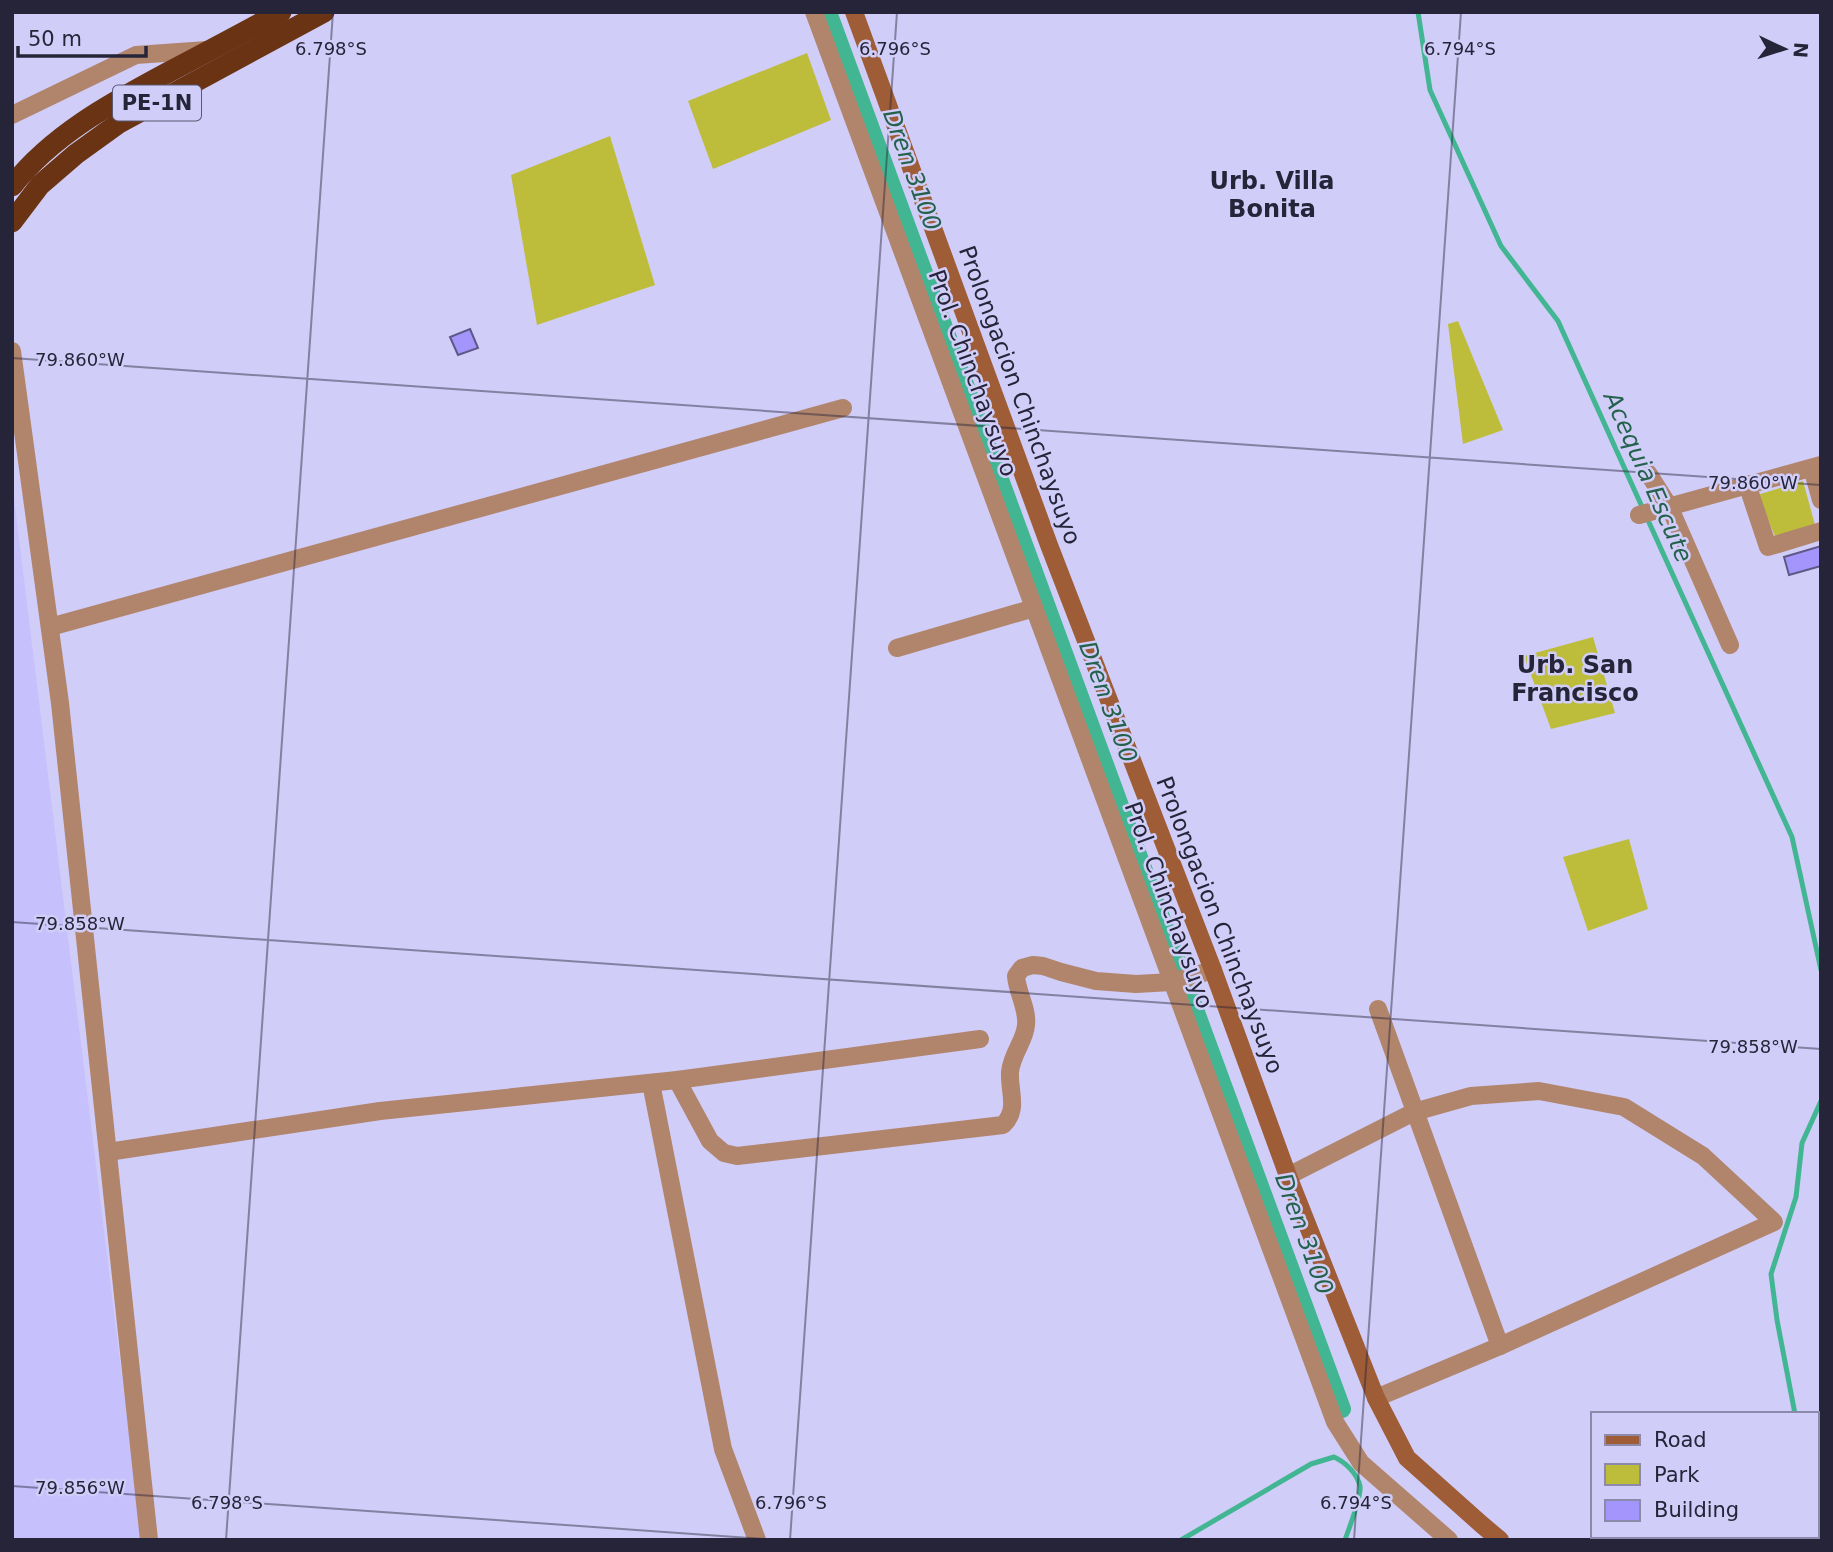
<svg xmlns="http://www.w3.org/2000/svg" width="1833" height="1552" viewBox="0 0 1833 1552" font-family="'DejaVu Sans',sans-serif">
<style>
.built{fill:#c6c0fd}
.green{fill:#bebd3b}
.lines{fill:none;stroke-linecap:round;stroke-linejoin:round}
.stream{stroke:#42b692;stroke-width:5}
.canal{stroke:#42b692;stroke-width:18}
.building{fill:#a495fc;stroke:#5d5886;stroke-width:2}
.street{stroke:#b1846c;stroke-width:18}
.secondary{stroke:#9e5c37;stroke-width:18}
.highway{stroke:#6a3414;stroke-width:21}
.ticks{fill:none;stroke:#262438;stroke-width:2;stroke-opacity:0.45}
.labels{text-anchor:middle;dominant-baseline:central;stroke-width:5;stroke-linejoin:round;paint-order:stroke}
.shield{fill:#d0cdf8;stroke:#595772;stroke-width:2}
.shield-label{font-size:21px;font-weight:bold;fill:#262438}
.street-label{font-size:23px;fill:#262438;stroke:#d0cdf8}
.water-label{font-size:24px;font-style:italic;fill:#25624e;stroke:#d0cdf8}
.neighbourhood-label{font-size:24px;font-weight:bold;fill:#262438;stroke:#d0cdf8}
.ticks-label{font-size:18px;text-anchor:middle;fill:#262438;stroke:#d0cdf8;stroke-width:5;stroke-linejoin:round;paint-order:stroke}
</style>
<rect width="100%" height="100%" fill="#d0cdf8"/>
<path class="built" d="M12 482 142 1540H12Z"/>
<g class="green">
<path d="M807 53 831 120 713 169 688 101Z"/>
<path d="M610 136 655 285 537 325 511 175Z"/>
<path d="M1458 321 1503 430 1463 444 1448 324Z"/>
<path d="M1803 481 1815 525 1775 536 1757 495Z"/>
<path d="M1593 637 1615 713 1551 729 1524 656Z"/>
<path d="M1629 839 1648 909 1588 931 1563 857Z"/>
</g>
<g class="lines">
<g class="stream">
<path d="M1418 12 1430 90 1501 246 1558 321 1643 509"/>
<path d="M1647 518 1792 837 1821 970"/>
<path d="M1795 1414 1777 1320 1771 1274 1796 1197 1802 1143 1821 1101"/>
<path d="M1181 1540 1311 1464 1334 1457C1345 1462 1357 1473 1360 1486 1362 1496 1349 1528 1345 1540"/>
<path d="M1779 1540V1536"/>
</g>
<path class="canal" d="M828 12 1342 1409"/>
</g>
<g class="building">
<path d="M470 329 478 348 458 355 450 337Z"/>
<path d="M1821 546V566L1789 575 1784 557Z"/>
</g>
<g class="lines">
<g class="street">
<path d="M814 12 1335 1422 1361 1463 1449 1540"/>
<path d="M12 115 136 55 207 50"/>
<path d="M12 351 60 703 149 1540"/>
<path d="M1812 468 1821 500"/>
<path d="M1648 473 1669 506 1730 645"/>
<path d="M1747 484 1768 547 1821 531"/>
<path d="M1639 515 1821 465"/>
<path d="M50 627 843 408"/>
<path d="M897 648 1034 608"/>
<path d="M1378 1009 1500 1346"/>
<path d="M677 1080 710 1141 724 1153 737 1156 1003 1125C1019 1110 1009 1092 1010 1072 1012 1053 1025 1041 1026 1025 1028 1009 1017 992 1016 976L1022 968 1033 965 1043 966 1061 972 1096 981 1136 984 1172 982 1213 970"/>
<path d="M651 1083 723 1449 757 1540"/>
<path d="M108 1152 380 1111 677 1080 980 1039"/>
<path d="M1288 1176 1414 1112 1471 1096 1539 1091 1624 1107 1703 1156 1774 1222 1500 1346 1376 1398"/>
</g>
<path class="secondary" d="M854 12 1049 545 1213 970 1288 1176 1376 1398 1407 1458 1481 1524 1500 1540"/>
<g class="highway">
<path d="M12 186C52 135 111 103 167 73 205 53 243 33 281 12"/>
<path d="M12 222 40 185 76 154 119 123 324 12"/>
</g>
</g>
<path class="ticks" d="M12 358 1821 485M12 922 1821 1049M12 1486 778 1540M226 1540 333 12M790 1540 897 12M1354 1540 1461 12"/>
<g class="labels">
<rect class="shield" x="113" y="85.5" width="88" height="35" rx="5"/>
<g class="shield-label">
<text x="157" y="103">PE-1N</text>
</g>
<g class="street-label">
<text transform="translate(973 373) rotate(70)">Prol. Chinchaysuyo</text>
<text transform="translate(1020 395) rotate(70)">Prolongacion Chinchaysuyo</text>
<text transform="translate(1169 905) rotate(70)">Prol. Chinchaysuyo</text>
<text transform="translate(1220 925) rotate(69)">Prolongacion Chinchaysuyo</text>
</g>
<g class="water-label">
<text transform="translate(912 170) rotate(70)">Dren 3100</text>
<text transform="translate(1648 477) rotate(66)">Acequia Escute</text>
<text transform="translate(1108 702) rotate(70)">Dren 3100</text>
<text transform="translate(1304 1234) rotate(70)">Dren 3100</text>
</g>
<g class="neighbourhood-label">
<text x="1272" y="181">Urb. Villa<tspan x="1272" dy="28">Bonita</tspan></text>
<text x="1575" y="665">Urb. San<tspan x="1575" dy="28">Francisco</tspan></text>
</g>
</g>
<g class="ticks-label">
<text x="331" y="55">6.798°S</text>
<text x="895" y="55">6.796°S</text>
<text x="1460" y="55">6.794°S</text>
<text x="80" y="366">79.860°W</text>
<text x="1753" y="489">79.860°W</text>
<text x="80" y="930">79.858°W</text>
<text x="1753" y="1053">79.858°W</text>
<text x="80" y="1494">79.856°W</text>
<text x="227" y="1509">6.798°S</text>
<text x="791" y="1509">6.796°S</text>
<text x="1356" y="1509">6.794°S</text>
</g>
<rect width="1833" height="1552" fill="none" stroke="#262438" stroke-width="28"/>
<rect x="1591" y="1412" width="228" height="126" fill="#d0cdf8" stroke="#8c89ab" stroke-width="2"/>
<rect x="1605" y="1435" width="35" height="10" fill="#9e5c37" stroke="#8c89ab" stroke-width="2"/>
<text x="1654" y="1447" font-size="21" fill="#262438">Road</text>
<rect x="1605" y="1464" width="35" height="21" fill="#bebd3b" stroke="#8c89ab" stroke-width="2"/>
<text x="1654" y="1482" font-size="21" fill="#262438">Park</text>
<rect x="1605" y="1500" width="35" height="21" fill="#a495fc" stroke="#8c89ab" stroke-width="2"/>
<text x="1654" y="1517" font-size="21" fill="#262438">Building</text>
<g transform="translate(1784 49) rotate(94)" stroke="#d0cdf8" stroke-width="5" paint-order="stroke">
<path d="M0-5L12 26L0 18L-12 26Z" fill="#262438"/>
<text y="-10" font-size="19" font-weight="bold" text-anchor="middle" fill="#262438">N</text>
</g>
<path d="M18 46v10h128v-10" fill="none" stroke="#262438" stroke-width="3.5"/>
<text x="28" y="46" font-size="21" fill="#262438" stroke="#d0cdf8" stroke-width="5" paint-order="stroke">50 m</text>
</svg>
